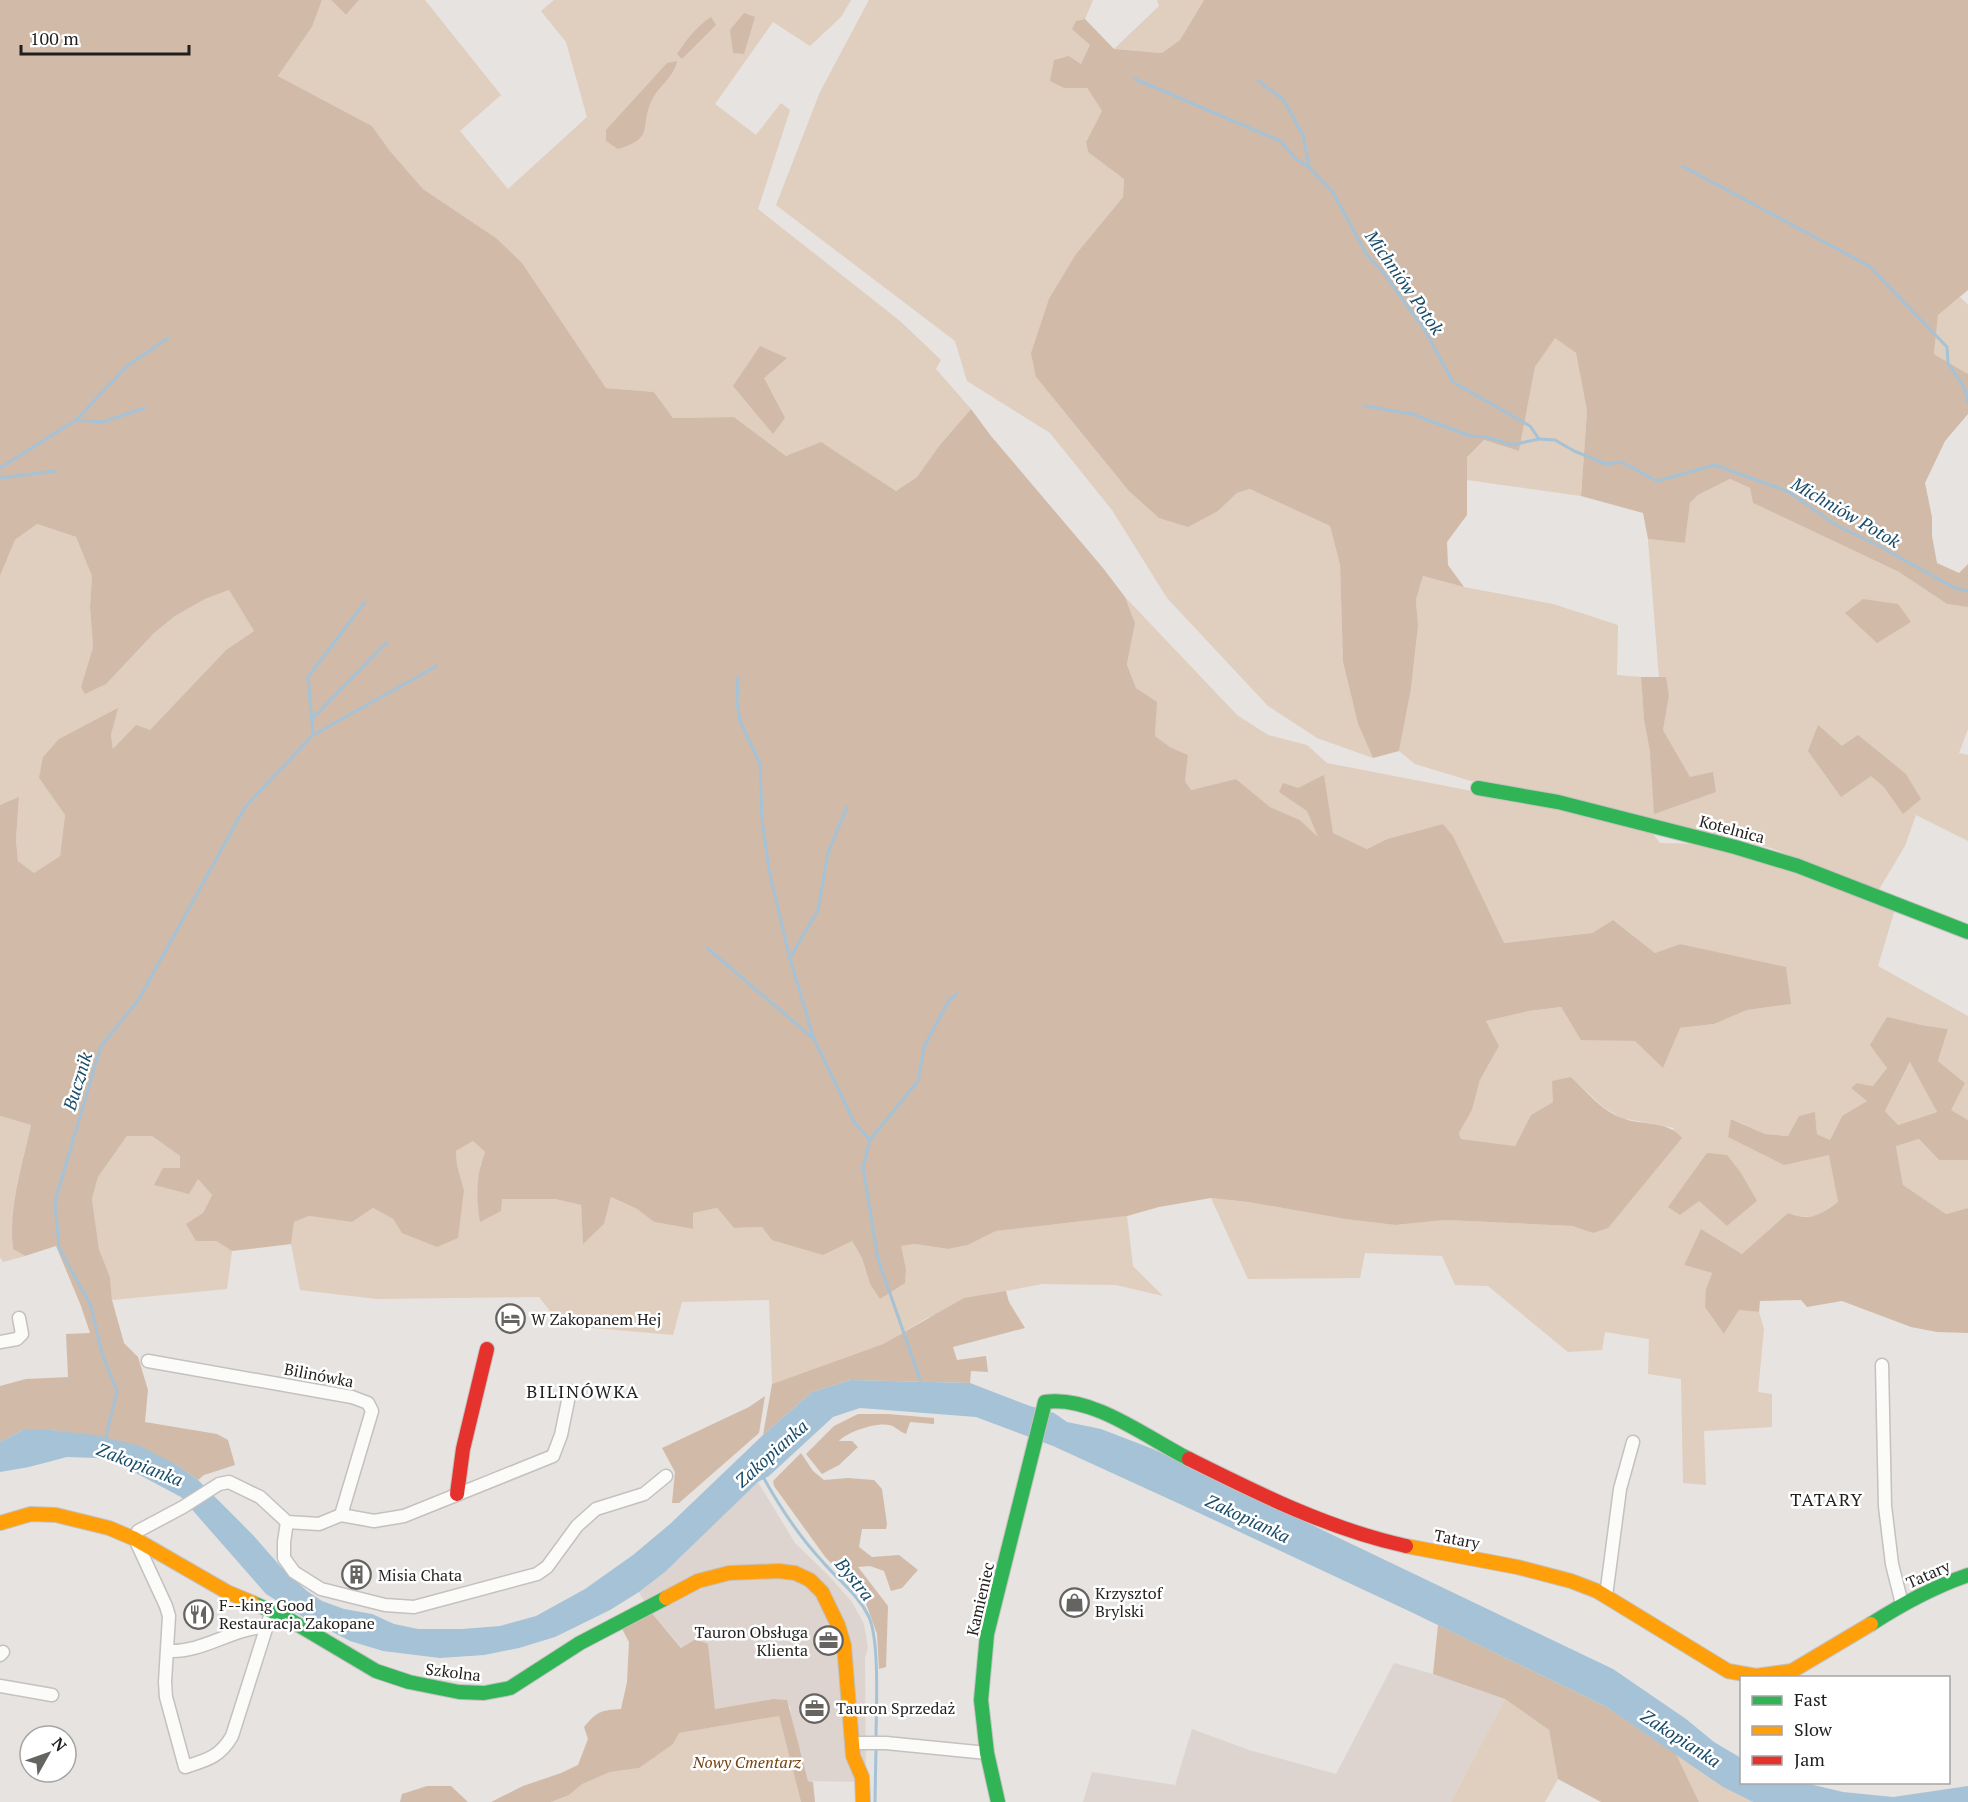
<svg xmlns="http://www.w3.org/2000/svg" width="1968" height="1802" viewBox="0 0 1968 1802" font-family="'PT Serif',serif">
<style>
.built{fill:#ddd4cf}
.green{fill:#e0cebe;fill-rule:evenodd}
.forest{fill:#d1bba8;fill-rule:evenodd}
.water{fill:#a5c2d6}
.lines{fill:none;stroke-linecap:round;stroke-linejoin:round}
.stream{stroke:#a5c2d6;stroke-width:3}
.street-casing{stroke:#c4c1bf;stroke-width:15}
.fast-casing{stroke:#c4c1bf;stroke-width:16}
.slow-casing{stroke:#c4c1bf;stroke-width:16}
.jam-casing{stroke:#c4c1bf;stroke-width:16}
.street{stroke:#fbfbfa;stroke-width:12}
.fast{stroke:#30b455;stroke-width:14}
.slow{stroke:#ff9f0a;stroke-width:14}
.jam{stroke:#e5322d;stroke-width:14}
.labels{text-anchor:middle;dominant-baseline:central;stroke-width:5;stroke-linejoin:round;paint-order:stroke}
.street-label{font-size:16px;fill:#211f1d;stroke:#fff}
.poi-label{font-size:16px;fill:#211f1d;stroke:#fff;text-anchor:start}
.park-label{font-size:16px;font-style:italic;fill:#73410e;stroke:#fff}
.water-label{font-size:18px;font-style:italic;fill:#184b69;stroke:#fff}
.neighbourhood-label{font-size:18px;letter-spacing:1.5px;fill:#211f1d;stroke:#fff}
</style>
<rect width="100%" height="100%" fill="#e6e3e0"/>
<g class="built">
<path d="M758 1482 795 1543 829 1576 852 1602 864 1624 868 1648 865 1658 866 1782 808 1781 792 1724 790 1706 773 1699 715 1709 707 1644 682 1648 650 1611 639 1592 665 1572Z"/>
<path d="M1394 1663 1433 1674 1505 1699 1451 1802H1083L1092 1772 1175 1785 1192 1729 1249 1750 1336 1774Z"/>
</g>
<g class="green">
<path d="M322 0H331L346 15 359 0H425L501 95 460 131 508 189 587 117 566 42 541 11 554 0H851L841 17 810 46 773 22 715 104 756 135 781 103 790 110 758 209 900 321 941 360 936 369 971 409 939 446 917 477 896 491 822 443 786 456 734 417 673 418 654 392 606 388 561 322 496 238 423 189 390 151 372 126 278 76 312 27Z"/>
<path d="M869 0H1093L1085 19 1076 21 1091 45 1081 64 1069 56 1064 88H1087L1102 111 1086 142 1088 152 1124 178 1123 197 1076 254 1036 377 1128 490 1218 511 1237 493 1251 489 1330 526 1340 565 1343 662 1358 724 1373 758 1317 738 1268 706 1167 598 1112 510 1050 433 967 381 955 341 776 205 820 92Z"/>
<path d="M1157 0H1204L1180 40 1162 53 1114 49 1159 6Z"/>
<path d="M1960 297 1968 305V374L1934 354 1938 314Z"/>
<path d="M1555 337 1576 353 1587 411 1581 496 1467 480 1466 457 1484 440 1519 451 1535 367Z"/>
<path d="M1730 479 1750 488 1753 503 1899 572 1947 604 1968 607V729L1959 753 1968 755V841L1916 815 1905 846 1878 891 1771 848 1638 817 1553 795 1471 781 1415 764 1399 751 1411 689 1418 626 1416 600 1423 576 1464 587 1553 604 1618 625 1617 675 1641 677 1644 720 1650 752 1690 778 1663 730 1669 696 1659 678 1648 539 1685 543 1690 503 1698 495Z"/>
<path d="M37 524 76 537 92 575 90 607 93 647 81 687 153 634 175 616 205 599 229 590 254 631 226 650 150 730 113 749 111 735 117 709 39 778 65 815 60 856 34 873 18 861 16 840 19 798 0 805V576L15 540Z"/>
<path d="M1125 597 1237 715 1268 735 1307 745 1327 763 1565 809 1650 830 1660 843 1703 844 1775 863 1895 909 1878 966 1968 1016V1120L1950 1111 1965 1083 1938 1061 1948 1029 1921 1025 1873 1086 1857 1083 1852 1088 1867 1101 1842 1116 1830 1140 1817 1134 1815 1113 1799 1116 1788 1136 1765 1134 1732 1119 1728 1137 1830 1155 1838 1202 1817 1216 1798 1217 1742 1254 1701 1229 1684 1265 1712 1273 1706 1289 1725 1333 1739 1310 1759 1312 1764 1329 1758 1392 1772 1394V1427L1704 1431 1706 1485 1683 1483 1681 1379 1648 1374 1649 1339 1605 1332 1602 1350 1568 1352 1488 1286 1455 1285 1442 1256 1365 1253 1360 1278 1248 1279 1211 1198 1248 1202 1345 1219 1395 1225 1446 1220 1572 1226 1593 1233 1674 1128 1621 1118 1602 1106 1571 1077 1553 1102 1531 1115 1515 1146 1461 1139 1459 1133 1472 1110 1480 1080 1499 1046 1486 1021 1529 1011 1561 1007 1581 1039 1635 1041 1680 1028 1714 1024 1747 1010 1790 1004 1786 968 1680 944 1655 953 1613 920 1592 933 1503 943 1453 837 1443 824 1387 839 1367 849 1333 833 1307 811 1319 838 1300 820 1270 807 1236 779 1191 790 1185 781 1188 755 1170 747 1155 736 1156 702 1136 688 1127 663 1135 623ZM1699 1201H1757L1727 1226Z"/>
<path d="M1911 1061 1937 1112 1898 1125 1885 1111Z"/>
<path d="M0 1116 31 1125C22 1165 8 1207 13 1249L25 1256 3 1262 0 1257Z"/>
<path d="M127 1136H152L180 1156V1168L198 1179 212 1195 203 1213 196 1241H216L232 1251 227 1289 112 1300 110 1277 99 1249 92 1199 98 1177Z"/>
<path d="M1919 1139 1939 1160H1968V1208L1946 1214 1903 1185 1896 1145Z"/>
<path d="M473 1141 485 1152 480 1166 502 1199H555L581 1205 583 1243 604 1224 611 1197 637 1209 654 1222 693 1229 692 1213 717 1208 734 1228 762 1227 852 1241 862 1258 870 1284 906 1269 900 1246 915 1244 948 1249 968 1245 996 1231 1127 1216 1133 1266 1163 1296 1116 1285 1042 1284 1006 1291 927 1318 883 1344 772 1384 769 1300 682 1302 673 1335 561 1325 539 1297 377 1299 300 1290 291 1244 294 1222 309 1216 352 1222 373 1208 393 1219 402 1233 464 1190 457 1165 456 1151Z"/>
<path d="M1505 1699 1549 1730 1558 1779 1545 1802H1451Z"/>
<path d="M779 1716 801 1802H551L569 1795 581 1784 610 1772 639 1768 678 1733Z"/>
<path d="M1676 1754 1723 1787 1753 1802H1699Z"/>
</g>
<g class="forest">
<path d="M0 0H322L312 27 278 76 372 126 390 151 423 189 496 238 522 263 606 388 654 392 673 418 734 417 786 456 821 442 896 491 917 477 939 446 971 409 991 436 1103 568 1125 597 1135 623 1127 664 1136 688 1157 702 1155 736 1170 747 1188 755 1185 781 1191 790 1236 779 1270 807 1300 820 1318 837 1307 811 1279 792 1283 783 1298 788 1324 775 1333 833 1367 849 1387 839 1443 824 1453 836 1504 943 1592 933 1613 920 1655 953 1680 944 1786 967 1791 1004 1747 1010 1714 1024 1680 1028 1663 1068 1635 1041 1581 1040 1561 1007 1529 1011 1486 1021 1499 1046 1480 1080 1472 1110 1459 1133 1461 1139 1515 1146 1531 1115 1553 1102 1552 1081 1571 1077C1586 1091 1602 1111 1622 1118 1642 1126 1668 1120 1682 1138L1608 1228 1593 1233 1572 1226 1446 1220 1395 1225 1345 1219 1248 1202 1211 1198 1159 1207 1127 1216 996 1231 968 1245 948 1249 915 1244 901 1246 906 1269 905 1283 880 1299 870 1284 862 1258 852 1241 823 1255 772 1240 762 1227 734 1228 717 1208 693 1213V1229L654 1222 637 1209 611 1197 604 1224 583 1244 581 1205 555 1199H502L501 1211 480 1222C476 1198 476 1175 485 1152L473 1141 456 1151 457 1165 464 1190 458 1238 437 1247 402 1233 393 1219 373 1208 352 1222 309 1216 294 1222 291 1244 232 1251 216 1241H196L186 1224 203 1213 212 1195 198 1179 189 1194 154 1185 163 1168H180V1156L152 1136H127L98 1177 92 1199 99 1249 110 1277 112 1300 124 1343 138 1357 148 1390 145 1422 217 1434 228 1440 235 1465 204 1475 198 1480 177 1465 71 1433 50 1430H23L0 1442V1386L26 1379 68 1377 66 1334 90 1333 81 1306 56 1246 25 1256 13 1249C8 1207 22 1166 31 1125L0 1116V805L19 797 16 840 18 861 34 873 60 856 65 815 39 778 43 757 59 739 118 708 111 735 113 749 136 725 150 730 226 650 254 631 229 590 205 599 175 616 153 634 106 684 85 694 81 687 93 647 90 607 92 576 76 537 37 524 15 540 0 576Z"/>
<path d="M331 0H359L346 15Z"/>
<path d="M1204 0H1968V290L1938 315 1934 354 1968 374V414L1945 441 1925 483 1932 517V536L1937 563 1959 573 1968 564V607L1947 604 1899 572 1753 503 1750 488 1730 479 1698 495 1690 503 1685 543 1648 539 1643 513 1581 496 1587 411 1576 353 1555 338 1535 367 1519 451 1484 440 1467 457V515L1447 542 1448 565 1464 587 1423 576 1416 600 1418 626 1411 689 1399 751 1373 758 1358 724 1343 662 1340 565 1330 526 1250 489 1237 493 1218 511 1188 527 1159 518 1128 490 1036 377 1031 353 1049 299 1076 254 1123 197 1124 179 1088 152 1086 142 1102 111 1087 88H1064L1050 81 1054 60 1069 56 1081 64 1090 45 1072 29 1076 21 1085 19 1114 49 1162 53 1180 40Z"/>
<path d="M744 13 755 17 744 54 733 53 730 30Z"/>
<path d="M711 17 716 25 682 59 677 54C687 39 696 27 711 17Z"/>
<path d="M677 61C673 79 659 85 652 100 639 126 656 138 618 149L606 141V130L667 63Z"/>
<path d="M760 346 787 358 764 378 785 418 773 434 733 386Z"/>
<path d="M1863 599 1898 604 1911 622 1877 643 1845 613Z"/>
<path d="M1641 677H1666L1669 696 1663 730 1690 777 1713 772 1716 792 1654 814 1650 752 1644 720Z"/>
<path d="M1818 725 1842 746 1858 735 1906 774 1921 799 1903 814 1884 787 1871 776 1841 797 1808 751Z"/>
<path d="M1887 1017 1921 1025 1948 1029 1938 1061 1965 1083 1951 1110 1968 1120V1160H1939L1919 1139 1896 1146 1903 1185 1946 1214 1968 1208V1333L1937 1332 1911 1327 1842 1301 1807 1307 1801 1300 1760 1301 1759 1312 1739 1310 1724 1334 1705 1307 1706 1289 1712 1273 1684 1265 1701 1229 1742 1254 1788 1213C1809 1222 1820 1215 1838 1202L1829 1155 1784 1165 1728 1137 1731 1119 1765 1134 1788 1136 1799 1116 1815 1112 1817 1134 1830 1140 1842 1116 1867 1101 1851 1088 1857 1083 1873 1086 1887 1068 1870 1045ZM1910 1062 1937 1112 1898 1125 1885 1111Z"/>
<path d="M1707 1153 1727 1155 1741 1173 1757 1201 1727 1226 1699 1201 1680 1215 1668 1207Z"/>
<path d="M1006 1291 1009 1302 1025 1328 953 1347 957 1360 986 1356 988 1372 971 1371 970 1383 851 1380 812 1392 763 1435 772 1384 883 1344 964 1298Z"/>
<path d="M765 1396 759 1433 679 1503H672L675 1472 662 1448 749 1407Z"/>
<path d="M858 1414H888L934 1418V1424L910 1422 906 1434C900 1432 895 1426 889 1425 876 1422 847 1432 839 1441H852L858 1447 839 1465 822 1474 806 1454 834 1426Z"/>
<path d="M801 1453 813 1471 824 1480 848 1478 874 1480 882 1489 887 1524 886 1529H862L859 1547 872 1557 899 1555 918 1570 902 1588 891 1591 884 1571 870 1566 858 1567 888 1606 886 1667 879 1669 877 1634 863 1595 826 1558 774 1486 773 1481Z"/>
<path d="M650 1611 681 1648 696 1639 708 1644 715 1709 773 1699 787 1700 808 1781 813 1782 815 1802H801L779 1716 679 1733 673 1744 639 1768 610 1772 582 1784 569 1795 551 1802H491L523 1786 561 1773 578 1765 588 1739 584 1727C597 1711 602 1710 621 1709L627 1682 629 1642 621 1627Z"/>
<path d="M1438 1625 1605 1706 1676 1754 1699 1802H1601L1558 1779 1549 1730 1505 1699 1433 1674Z"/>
<path d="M427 1786H451L468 1802H400L402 1794Z"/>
</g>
<path class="water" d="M851 1380 970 1383 1030 1406 1054 1413 1067 1422 1101 1429 1153 1449 1613 1669 1686 1719 1714 1742 1741 1758 1742 1782 1805 1783 1843 1792 1893 1797 1968 1786V1802H1753L1723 1787 1605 1706 1411 1612 1182 1505 1053 1446 976 1417 860 1408 833 1417 769 1476 758 1482 665 1572 639 1592 610 1610 555 1637 519 1648 484 1655 440 1658 383 1651 350 1641 303 1617 266 1594 181 1497 119 1464 97 1458 67 1457 29 1467 0 1472V1442L23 1430H50L95 1435 140 1446 177 1465 198 1480 253 1535 281 1567 307 1591 322 1601 344 1609 372 1614 394 1624 418 1629H462L500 1626 536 1616 585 1589 633 1555 670 1524 763 1435 812 1392Z"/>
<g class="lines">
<g class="stream">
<path d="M1135 79 1280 141 1297 160 1309 167"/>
<path d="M1258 81 1283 99 1303 135 1309 167 1332 191 1367 255 1382 271 1423 327 1453 382 1530 426 1539 439 1555 440 1574 451 1606 464 1621 462 1657 481 1715 465 1789 492 1836 525 1877 545 1953 587 1968 591"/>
<path d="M1682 166 1869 266 1947 347 1948 363 1964 387 1968 402"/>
<path d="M1365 406 1412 414 1470 436 1486 437 1512 445 1539 439"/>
<path d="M77 420 103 422 144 408"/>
<path d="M0 468 76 420 127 366 168 338"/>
<path d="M0 478 55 471"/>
<path d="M738 677 737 704 740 721 760 764 762 819 769 870 790 959 814 1039"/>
<path d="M313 718 387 642"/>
<path d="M313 735 308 677 365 602"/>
<path d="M707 948 814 1039 854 1122 870 1140 863 1167 878 1259 922 1385"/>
<path d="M790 958 818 910 828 853 847 807"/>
<path d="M870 1140 918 1081 924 1047 949 1000 957 994"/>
<path d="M105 1441 117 1391 102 1354 91 1306 59 1248 55 1201 101 1046 139 999 245 807 313 735 437 666"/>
<path d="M762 1475C779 1506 798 1535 822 1561 838 1580 858 1594 869 1617 880 1643 876 1710 876 1740"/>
<path d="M875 1802 876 1747"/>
</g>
<defs>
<g id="street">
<path d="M0 1342 17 1339 22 1334 19 1318"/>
<path d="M148 1361 352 1397 368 1403 372 1411 341 1515"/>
<path d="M1882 1365 1885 1506 1892 1564 1902 1604"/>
<path d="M287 1522 284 1542V1558L294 1572 321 1589 385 1605 414 1607 537 1574 547 1567 577 1526 596 1509 644 1494 666 1476"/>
<path d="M1606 1596 1620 1489 1633 1442"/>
<path d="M272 1610 232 1736C220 1757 207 1760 185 1767L166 1697 165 1682 169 1616 166 1606 135 1539 138 1531 183 1507 219 1484 229 1482 260 1497 287 1522 319 1524 341 1515 374 1521 404 1516 553 1456 561 1435 570 1391"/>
<path d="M168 1651C203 1653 232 1628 265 1627"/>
<path d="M0 1655 3 1652"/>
<path d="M0 1686 52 1695"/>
<path d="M852 1743H886L987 1753"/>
</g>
<g id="fast">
<path d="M1478 788 1558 802 1735 847 1798 866 1968 932"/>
<path d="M253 1603 285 1617 376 1671 409 1682 459 1692 484 1693 510 1688 580 1643 666 1598"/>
<path d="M1871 1624C1902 1604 1933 1587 1968 1575"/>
<path d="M998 1802 987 1753 981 1700 987 1634 1045 1402C1093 1395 1147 1438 1189 1459"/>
</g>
<g id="slow">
<path d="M0 1523 31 1514 56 1515 109 1528 135 1539 227 1592 253 1603"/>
<path d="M1406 1546 1517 1567 1571 1581 1597 1591 1728 1671 1756 1676 1792 1671 1871 1624"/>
<path d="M666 1598 698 1581 729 1573 779 1571 795 1573 810 1580 822 1592 838 1625 844 1645 853 1756 862 1777 863 1802"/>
</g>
<g id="jam">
<path d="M1189 1459C1259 1494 1329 1529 1406 1546"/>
<path d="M457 1494 463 1449 487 1349"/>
</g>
</defs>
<use href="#street" class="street-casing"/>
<use href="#fast" class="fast-casing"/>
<use href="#slow" class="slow-casing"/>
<use href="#jam" class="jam-casing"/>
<use href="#street" class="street"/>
<use href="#fast" class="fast"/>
<use href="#slow" class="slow"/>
<use href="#jam" class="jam"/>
</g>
<defs>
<symbol id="hotel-ring" viewBox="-11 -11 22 22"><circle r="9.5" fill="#fff" stroke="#666461" stroke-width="1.5"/><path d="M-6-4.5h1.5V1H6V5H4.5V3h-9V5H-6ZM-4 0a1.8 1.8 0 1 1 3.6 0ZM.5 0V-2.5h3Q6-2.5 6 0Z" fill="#666461"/></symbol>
<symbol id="building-ring" viewBox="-11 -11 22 22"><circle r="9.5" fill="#fff" stroke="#666461" stroke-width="1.5"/><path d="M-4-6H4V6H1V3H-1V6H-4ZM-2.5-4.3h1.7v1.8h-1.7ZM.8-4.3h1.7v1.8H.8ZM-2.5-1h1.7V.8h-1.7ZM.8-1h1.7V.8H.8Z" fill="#666461"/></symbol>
<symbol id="shop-ring" viewBox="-11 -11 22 22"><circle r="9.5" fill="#fff" stroke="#666461" stroke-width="1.5"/><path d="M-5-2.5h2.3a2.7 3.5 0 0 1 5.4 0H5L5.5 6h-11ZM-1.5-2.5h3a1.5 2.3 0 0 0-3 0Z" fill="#666461"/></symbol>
<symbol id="restaurant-ring" viewBox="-11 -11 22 22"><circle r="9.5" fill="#fff" stroke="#666461" stroke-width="1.5"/><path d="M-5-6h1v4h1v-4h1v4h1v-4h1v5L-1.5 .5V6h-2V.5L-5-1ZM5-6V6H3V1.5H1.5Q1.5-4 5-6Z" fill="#666461"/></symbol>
<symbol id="office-ring" viewBox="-11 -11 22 22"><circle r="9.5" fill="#fff" stroke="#666461" stroke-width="1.5"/><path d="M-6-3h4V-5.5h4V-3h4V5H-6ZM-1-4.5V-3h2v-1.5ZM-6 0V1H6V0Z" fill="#666461"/></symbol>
</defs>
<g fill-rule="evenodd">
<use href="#hotel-ring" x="494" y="1302" width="33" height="33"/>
<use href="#building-ring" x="340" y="1558" width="33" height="33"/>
<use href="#shop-ring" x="1058" y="1586" width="33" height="33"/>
<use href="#restaurant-ring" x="182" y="1598" width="33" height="33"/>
<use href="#office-ring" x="812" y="1624" width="33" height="33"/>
<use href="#office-ring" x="798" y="1692" width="33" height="33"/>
</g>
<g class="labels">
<g class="street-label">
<text transform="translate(1732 829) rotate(15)">Kotelnica</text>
<text transform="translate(319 1375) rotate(11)">Bilinówka</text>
<text transform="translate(1457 1539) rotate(11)">Tatary</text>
<text transform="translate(1928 1574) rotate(-24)">Tatary</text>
<text transform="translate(980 1599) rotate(-77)">Kamieniec</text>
<text transform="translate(453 1672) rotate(7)">Szkolna</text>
</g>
<g class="poi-label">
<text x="531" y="1319">W Zakopanem Hej</text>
<text x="378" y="1575">Misia Chata</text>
<text x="1095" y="1593">Krzysztof<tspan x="1095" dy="18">Brylski</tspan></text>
<text x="219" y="1605">F--king Good<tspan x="219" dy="18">Restauracja Zakopane</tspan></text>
<text x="808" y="1632" text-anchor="end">Tauron Obsługa<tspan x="808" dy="18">Klienta</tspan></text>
<text x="836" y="1708">Tauron Sprzedaż</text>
</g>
<g class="park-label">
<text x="747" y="1762">Nowy Cmentarz</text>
</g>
<g class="water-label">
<text transform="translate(1405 282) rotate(55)">Michniów Potok</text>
<text transform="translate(1846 512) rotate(30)">Michniów Potok</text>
<text transform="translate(77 1081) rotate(-73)">Bucznik</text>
<text transform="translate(771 1453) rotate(-42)">Zakopianka</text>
<text transform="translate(140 1464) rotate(21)">Zakopianka</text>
<text transform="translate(1248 1518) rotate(25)">Zakopianka</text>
<text transform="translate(855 1579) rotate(51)">Bystra</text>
<text transform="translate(1681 1738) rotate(33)">Zakopianka</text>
</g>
<g class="neighbourhood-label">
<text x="583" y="1391">BILINÓWKA</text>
<text x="1827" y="1499">TATARY</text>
</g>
</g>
<rect x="1740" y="1676" width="210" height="108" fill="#ffffff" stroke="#a6a5a5" stroke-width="1.5"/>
<rect x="1752" y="1696" width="30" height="9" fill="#30b455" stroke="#a6a5a5" stroke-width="1.5"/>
<text x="1794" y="1706" font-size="18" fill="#211f1d">Fast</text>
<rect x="1752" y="1726" width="30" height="9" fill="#ff9f0a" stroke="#a6a5a5" stroke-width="1.5"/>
<text x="1794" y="1736" font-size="18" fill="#211f1d">Slow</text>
<rect x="1752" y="1756" width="30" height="9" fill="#e5322d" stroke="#a6a5a5" stroke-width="1.5"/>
<text x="1794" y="1766" font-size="18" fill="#211f1d">Jam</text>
<g transform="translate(48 1754) rotate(50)"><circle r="28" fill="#ffffff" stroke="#a6a5a5" stroke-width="1.5"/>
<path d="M0-4.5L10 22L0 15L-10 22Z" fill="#666461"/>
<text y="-9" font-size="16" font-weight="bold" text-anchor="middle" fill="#211f1d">N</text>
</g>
<path d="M21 45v9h168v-9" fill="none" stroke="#211f1d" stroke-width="3"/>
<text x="30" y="45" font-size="18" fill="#211f1d" stroke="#ffffff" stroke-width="4.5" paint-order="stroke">100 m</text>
</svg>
